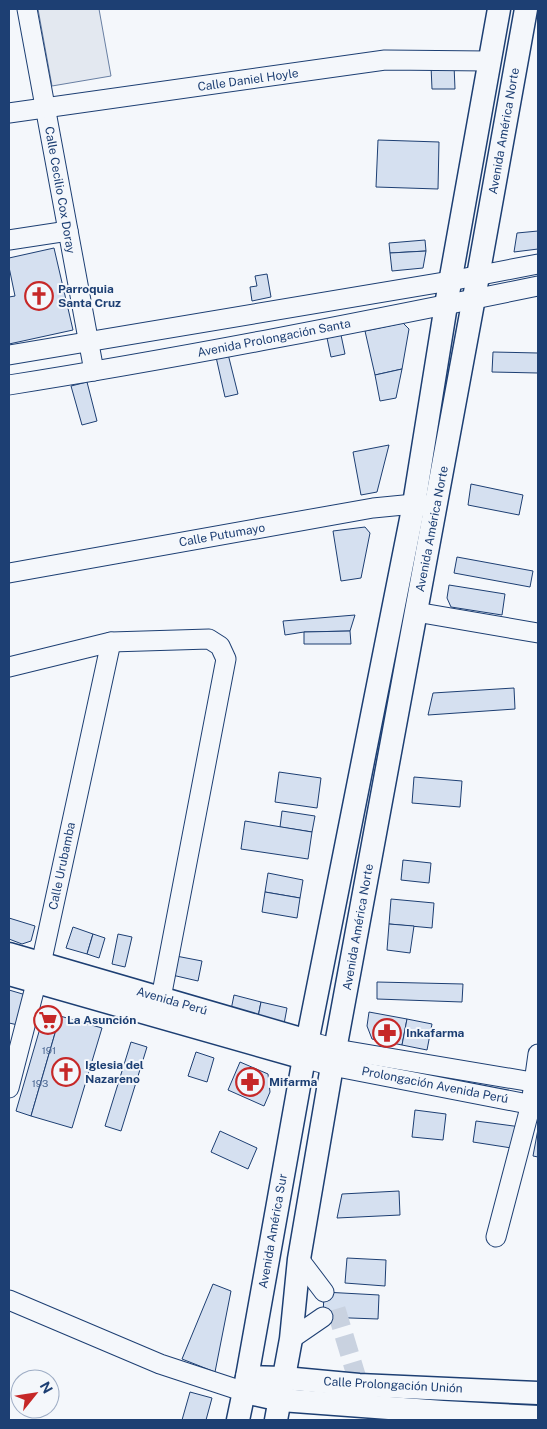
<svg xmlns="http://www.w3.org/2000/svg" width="547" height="1429" viewBox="0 0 547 1429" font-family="'Public Sans',sans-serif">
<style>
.parking{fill:#e3e8f0;stroke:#687fa3}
.building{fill:#d5e0f0;stroke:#1d3f73}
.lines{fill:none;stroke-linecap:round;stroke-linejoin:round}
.minor-tunnel{stroke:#c9d2e0;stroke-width:19;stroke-dasharray:19 9;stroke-linecap:butt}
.minor-casing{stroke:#1d3f73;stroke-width:21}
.major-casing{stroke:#1d3f73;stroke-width:25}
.minor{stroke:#f4f7fb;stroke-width:19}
.major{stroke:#f4f7fb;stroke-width:22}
.labels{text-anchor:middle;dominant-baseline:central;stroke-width:4;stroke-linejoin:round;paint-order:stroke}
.number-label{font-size:10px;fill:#4b6792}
.street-label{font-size:12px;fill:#1d3f73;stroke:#f4f7fb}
.poi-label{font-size:12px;font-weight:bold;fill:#1d3f73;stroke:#f4f7fb;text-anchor:start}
</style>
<rect width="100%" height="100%" fill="#f4f7fb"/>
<path class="parking" d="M38 9H99L111 76 52 86Z"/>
<g class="building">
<path d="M454 65 455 89H432L431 66Z"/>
<path d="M378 140 439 142 438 189 376 187Z"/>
<path d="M538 231V249L514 252 517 233Z"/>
<path d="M425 240 426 251 390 253 389 243Z"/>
<path d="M54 248 73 330 9 344V297L15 296 9 267V258Z"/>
<path d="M426 251 423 268 392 271 390 253Z"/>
<path d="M267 274 271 297 252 301 250 287 257 286 255 276Z"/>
<path d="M403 323 409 329 402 369 375 375 365 331Z"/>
<path d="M341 335 345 354 331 357 327 338Z"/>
<path d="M493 352 538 353V373L492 372Z"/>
<path d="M228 354 238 394 225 397 216 357Z"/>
<path d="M402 369 396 398 380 401 375 375Z"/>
<path d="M87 382 97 421 82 425 71 386Z"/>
<path d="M389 445 377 492 361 495 353 452Z"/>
<path d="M471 484 523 495 519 515 468 505Z"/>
<path d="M365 527 370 533 361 578 341 581 333 531Z"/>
<path d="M457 557 533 571 530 587 454 573Z"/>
<path d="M449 585 505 594 502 615 451 607 447 598Z"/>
<path d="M355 615 350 631 304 632 285 635 283 621Z"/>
<path d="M350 631 351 644H304V632Z"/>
<path d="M514 688 515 709 428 715 433 693Z"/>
<path d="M279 772 321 778 317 808 275 802Z"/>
<path d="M414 777 462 781 460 807 412 803Z"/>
<path d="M282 811 315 816 312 832 280 827Z"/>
<path d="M245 821 312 832 308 859 241 849Z"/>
<path d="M403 860 431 863 429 883 401 880Z"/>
<path d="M268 873 303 880 300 898 265 892Z"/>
<path d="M265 892 300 898 297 918 262 912Z"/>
<path d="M391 899 434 903 432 928 389 924Z"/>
<path d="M9 918 35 926 31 941 22 944 9 939Z"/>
<path d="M389 924 414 926 410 953 387 950Z"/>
<path d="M73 927 93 934 87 954 66 948Z"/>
<path d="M93 934 105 938 99 958 87 954Z"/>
<path d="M118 934 132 937 125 967 112 964Z"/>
<path d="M176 956 202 961 198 981 172 975Z"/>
<path d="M377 982 463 984 462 1002 377 999Z"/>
<path d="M9 990 26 995 18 1025 9 1023Z"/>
<path d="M234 995 261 1002 258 1017 231 1010Z"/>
<path d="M261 1002 287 1008 284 1024 258 1017Z"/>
<path d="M45 1011 60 1016 31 1116 16 1111Z"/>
<path d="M369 1012 407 1019 402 1045 372 1039 367 1026Z"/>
<path d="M60 1016 102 1028 72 1128 31 1116Z"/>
<path d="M407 1019 432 1024 427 1050 402 1045Z"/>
<path d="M131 1042 147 1047 121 1131 105 1126Z"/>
<path d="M196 1052 214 1058 207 1082 188 1076Z"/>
<path d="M240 1062 268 1074 270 1092 264 1106 228 1090Z"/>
<path d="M415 1110 446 1114 443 1140 412 1137Z"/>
<path d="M476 1121 521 1127 518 1149 473 1142Z"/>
<path d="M538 1129V1157L533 1156Z"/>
<path d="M220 1131 257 1148 248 1169 211 1152Z"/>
<path d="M399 1191 400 1215 337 1218 342 1194Z"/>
<path d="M347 1258 386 1260 385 1286 345 1283Z"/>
<path d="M213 1284 231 1291 215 1372 182 1359Z"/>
<path d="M324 1292 379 1295 378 1319 323 1317Z"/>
<path d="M190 1392 212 1398 206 1420H182Z"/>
</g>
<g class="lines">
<path class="minor-tunnel" d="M336 1309 359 1385"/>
<defs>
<g id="minor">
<path d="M27 9 94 371"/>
<path d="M9 113 385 60 488 61"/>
<path d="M9 240 68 231"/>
<path d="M9 355 450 281 538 264"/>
<path d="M9 385C186 357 362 322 538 286"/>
<path d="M9 573 373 508 414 504 427 505"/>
<path d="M416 612 538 633"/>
<path d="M9 667 111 642 209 639 220 646 226 659 161 998"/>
<path d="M308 1041 336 1049 538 1083"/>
<path d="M304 1058 332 1066 538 1106"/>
<path d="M9 1088 41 964 111 642"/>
<path d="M496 1237 531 1104 538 1054"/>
<path d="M299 1259 324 1292"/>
<path d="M9 1300 160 1364 245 1392"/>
<path d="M291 1339 323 1317"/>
</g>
<g id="major">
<path d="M9 954 308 1041"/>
<path d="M9 974 304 1058"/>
<path d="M247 1377 284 1378 359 1385 538 1393"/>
<path d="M245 1392 281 1400 443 1412 538 1417"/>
<path d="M238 1420 247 1377 304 1058 414 504 446 305 499 9"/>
<path d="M276 1420 291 1339 299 1259 332 1066 478 276 526 9"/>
</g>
</defs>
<use href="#minor" class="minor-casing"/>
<use href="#major" class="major-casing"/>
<use href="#minor" class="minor"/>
<use href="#major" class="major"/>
</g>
<defs>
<symbol id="church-ring" viewBox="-11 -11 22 22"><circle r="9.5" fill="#f4f7fb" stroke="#c62828" stroke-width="1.5"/><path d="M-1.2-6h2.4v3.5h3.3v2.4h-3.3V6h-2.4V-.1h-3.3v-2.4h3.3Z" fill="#c62828"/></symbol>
<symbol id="supermarket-ring" viewBox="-11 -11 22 22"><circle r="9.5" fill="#f4f7fb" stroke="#c62828" stroke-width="1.5"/><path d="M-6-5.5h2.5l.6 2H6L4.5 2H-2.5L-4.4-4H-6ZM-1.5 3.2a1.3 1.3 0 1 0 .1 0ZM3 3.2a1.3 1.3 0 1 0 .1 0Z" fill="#c62828"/></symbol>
<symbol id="pharmacy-ring" viewBox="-11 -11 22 22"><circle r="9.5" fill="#f4f7fb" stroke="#c62828" stroke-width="1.5"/><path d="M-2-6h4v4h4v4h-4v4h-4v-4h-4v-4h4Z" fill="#c62828"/></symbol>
</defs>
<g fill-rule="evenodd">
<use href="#church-ring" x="23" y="280" width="32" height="32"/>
<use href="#supermarket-ring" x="32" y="1004" width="32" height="32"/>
<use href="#pharmacy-ring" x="371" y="1017" width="32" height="32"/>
<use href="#church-ring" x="50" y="1056" width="32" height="32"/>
<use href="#pharmacy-ring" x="234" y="1066" width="32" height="32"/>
</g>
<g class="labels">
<g class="number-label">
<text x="49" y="1050">191</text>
<text x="40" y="1083">193</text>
</g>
<g class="street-label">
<text transform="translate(248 80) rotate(-8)">Calle Daniel Hoyle</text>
<text transform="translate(504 131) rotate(-80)">Avenida América Norte</text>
<text transform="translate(60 190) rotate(80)">Calle Cecilio Cox Doray</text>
<text transform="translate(274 338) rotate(-11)">Avenida Prolongación Santa</text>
<text transform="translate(432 529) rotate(-79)">Avenida América Norte</text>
<text transform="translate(222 535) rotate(-10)">Calle Putumayo</text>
<text transform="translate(62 866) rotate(-78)">Calle Urubamba</text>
<text transform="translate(358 927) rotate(-80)">Avenida América Norte</text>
<text transform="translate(172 1001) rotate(16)">Avenida Perú</text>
<text transform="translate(435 1085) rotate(11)">Prolongación Avenida Perú</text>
<text transform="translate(273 1231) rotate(-80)">Avenida América Sur</text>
<text transform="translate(393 1385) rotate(3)">Calle Prolongación Unión</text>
</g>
<g class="poi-label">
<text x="58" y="289">Parroquia<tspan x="58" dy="14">Santa Cruz</tspan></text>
<text x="67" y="1020">La Asunción</text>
<text x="406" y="1033">Inkafarma</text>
<text x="85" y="1065">Iglesia del<tspan x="85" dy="14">Nazareno</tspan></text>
<text x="269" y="1082">Mifarma</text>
</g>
</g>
<rect width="547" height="1429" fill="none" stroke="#1d3f73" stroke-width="20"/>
<g transform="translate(35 1394) rotate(60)"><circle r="24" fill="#f4f7fb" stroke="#9eadc5"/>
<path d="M0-4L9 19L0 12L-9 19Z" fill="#c62828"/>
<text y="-8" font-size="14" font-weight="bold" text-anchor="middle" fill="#1d3f73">N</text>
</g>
</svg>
